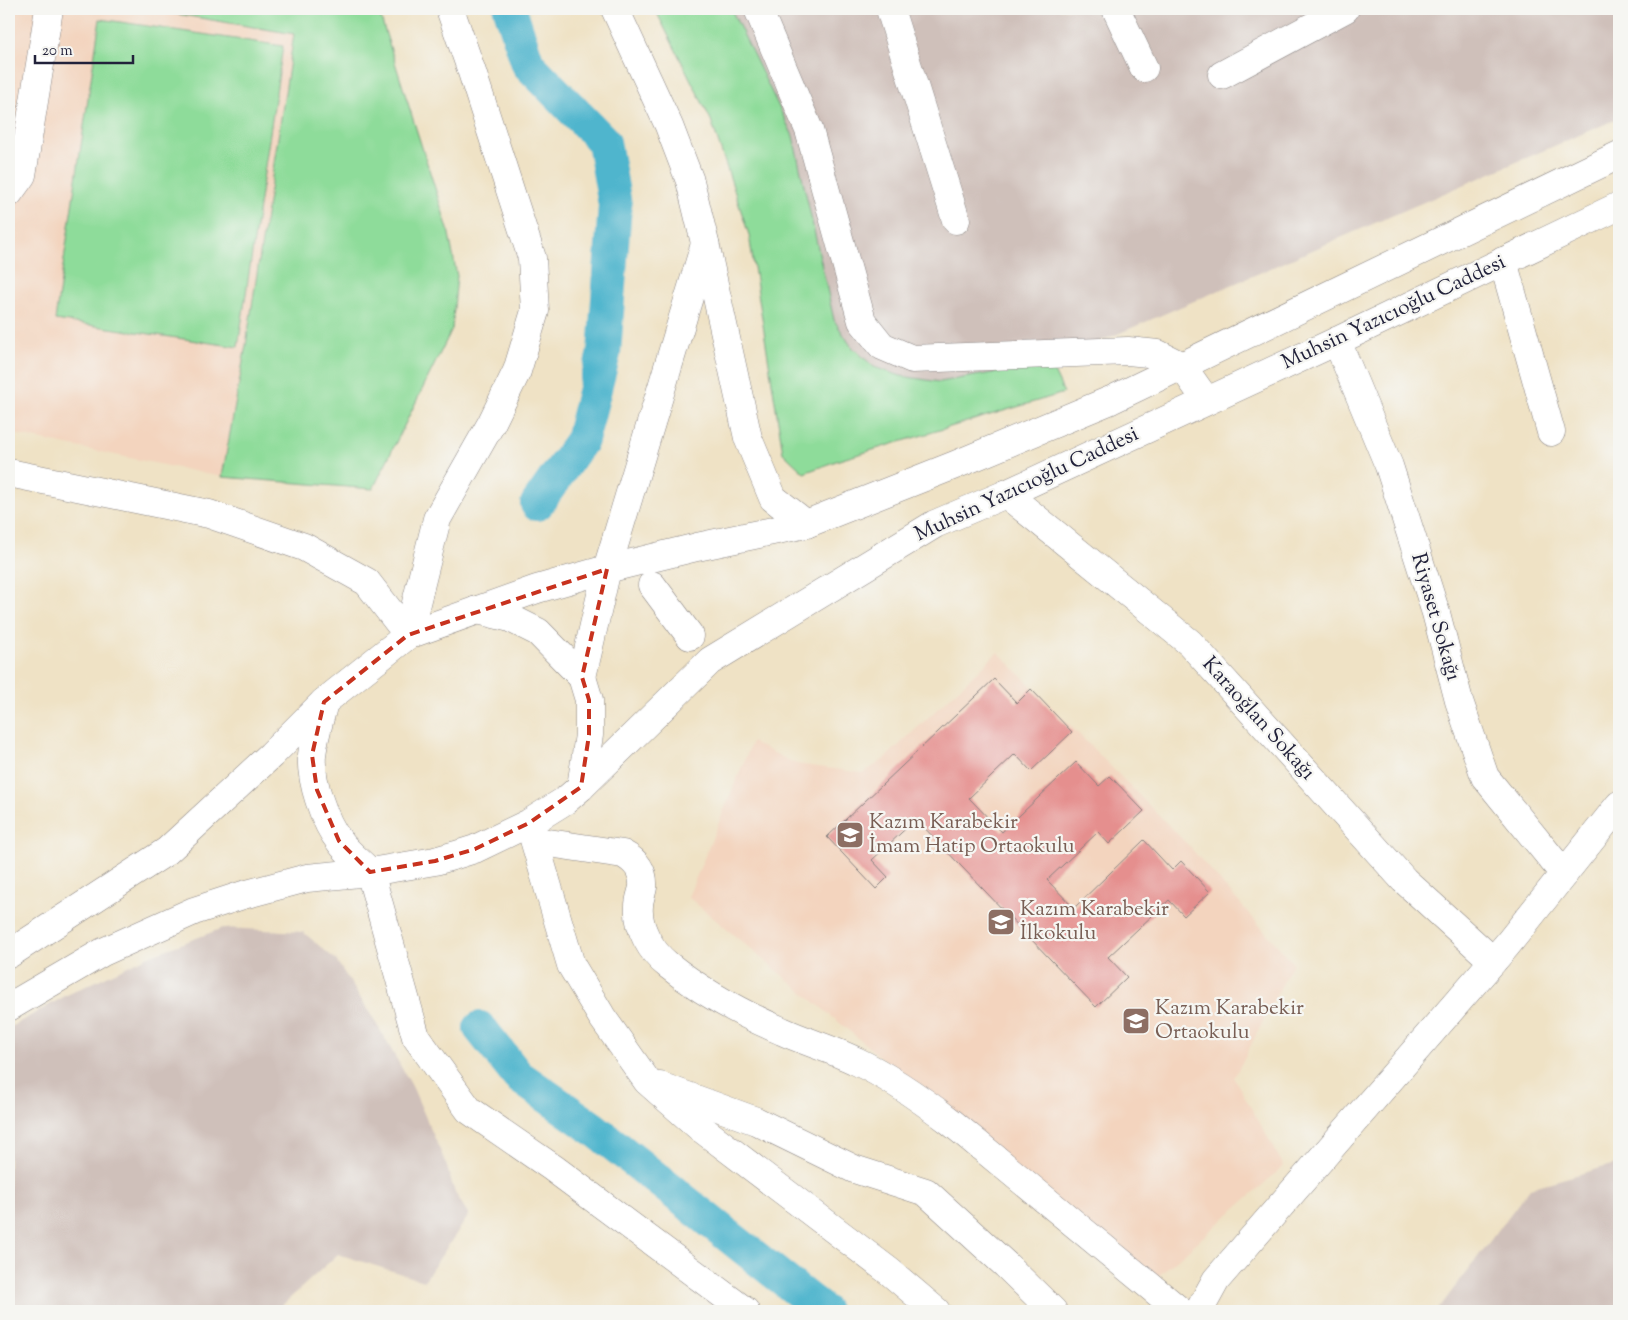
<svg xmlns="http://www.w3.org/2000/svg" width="1628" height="1320" viewBox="0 0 1628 1320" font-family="'Sorts Mill Goudy',serif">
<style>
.built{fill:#f3d4be}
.industrial{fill:#cfc0ba}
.green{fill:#8edc9a;stroke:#587f6a}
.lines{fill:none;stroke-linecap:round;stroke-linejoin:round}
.canal{stroke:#4fb5cd;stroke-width:34}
.building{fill:#e58f8e}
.minor-casing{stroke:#888280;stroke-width:29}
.minor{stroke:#fff;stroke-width:28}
.marked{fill:none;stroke:#c8321e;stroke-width:4;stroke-dasharray:10 6;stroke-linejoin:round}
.labels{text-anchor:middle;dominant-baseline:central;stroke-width:4.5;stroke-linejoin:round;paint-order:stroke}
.street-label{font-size:21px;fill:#22223b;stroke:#f6f6f2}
.education-label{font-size:21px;fill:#785e54;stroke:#f6f6f2;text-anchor:start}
</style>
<rect width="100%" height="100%" fill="#f6f6f2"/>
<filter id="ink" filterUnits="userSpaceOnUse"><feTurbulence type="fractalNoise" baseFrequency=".02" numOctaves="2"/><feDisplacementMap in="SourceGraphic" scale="10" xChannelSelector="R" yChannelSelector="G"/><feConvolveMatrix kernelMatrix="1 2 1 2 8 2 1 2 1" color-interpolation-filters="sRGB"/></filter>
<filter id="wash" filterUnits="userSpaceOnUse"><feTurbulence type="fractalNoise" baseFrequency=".0096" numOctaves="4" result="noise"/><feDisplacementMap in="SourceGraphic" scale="20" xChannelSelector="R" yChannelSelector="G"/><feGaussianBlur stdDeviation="1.12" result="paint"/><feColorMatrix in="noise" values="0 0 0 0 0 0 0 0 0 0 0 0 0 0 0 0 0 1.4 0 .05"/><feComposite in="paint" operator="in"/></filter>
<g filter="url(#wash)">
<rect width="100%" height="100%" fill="#efe2c5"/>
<g class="built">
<path d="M9 9H147L294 33 246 345 222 477 9 433Z"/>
<path d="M998 652 1187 844 1293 963 1234 1078 1284 1166 1148 1285 930 1098 688 897 752 742 796 764 863 773 883 760Z"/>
</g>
<g class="industrial">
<path d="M731 9H1619V118L1050 363 940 382 901 376 874 367 851 346 834 320 793 136Z"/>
<path d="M223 928 303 932 336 960 372 1016 412 1086 446 1164 455 1193 469 1215 424 1281 338 1254 276 1311H9V1028L67 995 149 956Z"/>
<path d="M1619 1163V1311H1437L1530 1188Z"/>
</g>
<g class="green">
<path d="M147 9H378L448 229 457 276 452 329 373 489 222 477 246 345 294 34Z"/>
<path d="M655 9H731L793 136 834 320 851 346 874 367 901 376 940 382 1050 363 1064 393 839 460 804 473 783 453 749 235 711 120Z"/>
<path d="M100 19 283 46 238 347 55 320Z"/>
</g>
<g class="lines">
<g class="canal">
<path d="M510 9 528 64 604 142 615 205 604 353 582 440 537 504"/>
<path d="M480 1028 518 1076 594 1129 823 1311"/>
</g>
</g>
<g id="blocks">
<path class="building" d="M994 679 1017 703 1031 689 1072 732 1031 771 1015 754 969 798 1002 832 1076 762 1099 786 1110 776 1144 811 1109 844 1098 832 1047 880 1074 908 1144 840 1172 870 1181 861 1210 892 1184 916 1169 900 1108 957 1127 977 1096 1007 916 819 872 860 888 877 876 889 827 837Z"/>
</g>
</g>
<g filter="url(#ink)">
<use href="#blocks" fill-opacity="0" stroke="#888280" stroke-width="1"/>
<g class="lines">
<defs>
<g id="minor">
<path d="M615 9 669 126 690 181 705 243 748 438 773 498 806 524"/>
<path d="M758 9 809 130 862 321 882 346 912 359 1128 351 1158 354 1182 366 1206 400"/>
<path d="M890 9 956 220"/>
<path d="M1116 9 1144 68"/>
<path d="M1222 75 1345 9"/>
<path d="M9 193 22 175 49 9"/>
<path d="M1503 261 1551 432"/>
<path d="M1337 341 1389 466 1436 613 1459 701 1485 777 1564 874"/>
<path d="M9 473 209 514 304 547 367 582 408 635"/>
<path d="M1006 494 1190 643 1404 880 1493 961"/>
<path d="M652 585 690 636"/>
<path d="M477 610 510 618 538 632 582 677 589 700V735L581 787"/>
<path d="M408 635 437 519 491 424 517 371 535 311 532 258 471 69 450 9"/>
<path d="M582 677 607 569 705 244"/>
<path d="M324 702C320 719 314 737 312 755 310 780 324 822 340 842 348 853 360 862 370 872L416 1037 469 1110 553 1168 745 1311"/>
<path d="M530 826 571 965 602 1017 647 1081 698 1126 890 1272 936 1311"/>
<path d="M535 841 623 854C636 861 644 871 643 887 642 893 639 899 639 906 637 927 651 952 668 965 702 992 742 1014 782 1031 806 1042 832 1049 856 1061 890 1077 921 1099 951 1122L1180 1311"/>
<path d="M9 954 167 851 271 755 324 702 408 635 537 589 607 569 697 547 806 524 955 465 1111 400 1619 155"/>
<path d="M9 1007 103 952 194 911 243 895 307 878 370 872 435 861 456 855 475 849 529 823 566 800 581 787 710 661 935 524 1006 494 1337 341 1619 206"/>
<path d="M660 1086 756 1121 854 1169 926 1192 1006 1265 1053 1311"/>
<path d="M1199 1311 1216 1280 1507 945 1619 805"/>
</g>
</defs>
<use href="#minor" class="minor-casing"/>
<use href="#minor" class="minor"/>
</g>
</g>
<path class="marked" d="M607 569 582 677 589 700V735L581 787 529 823 475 849 435 861 370 872 339 841 317 790 312 755 324 702 408 635Z"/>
<defs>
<symbol id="school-square" viewBox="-11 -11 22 22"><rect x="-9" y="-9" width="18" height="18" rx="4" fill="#8d6e63" stroke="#f6f6f2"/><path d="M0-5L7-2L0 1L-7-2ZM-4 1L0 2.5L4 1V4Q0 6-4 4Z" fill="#fff"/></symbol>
</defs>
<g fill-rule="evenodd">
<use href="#school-square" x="834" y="819" width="32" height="32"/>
<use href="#school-square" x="985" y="906" width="32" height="32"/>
<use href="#school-square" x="1120" y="1005" width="32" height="32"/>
</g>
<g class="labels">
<g class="street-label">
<text transform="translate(1394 313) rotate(-25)">Muhsin Yazıcıoğlu Caddesi</text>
<text transform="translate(1027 485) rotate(-25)">Muhsin Yazıcıoğlu Caddesi</text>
<text transform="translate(1435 617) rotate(74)">Riyaset Sokağı</text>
<text transform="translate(1258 719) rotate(48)">Karaoğlan Sokağı</text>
</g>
<g class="education-label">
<text x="869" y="823">Kazım Karabekir<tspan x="869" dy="24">İmam Hatip Ortaokulu</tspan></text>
<text x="1020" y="910">Kazım Karabekir<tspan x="1020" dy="24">İlkokulu</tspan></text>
<text x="1155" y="1009">Kazım Karabekir<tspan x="1155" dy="24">Ortaokulu</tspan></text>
</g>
</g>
<rect width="1628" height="1320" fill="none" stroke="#f6f6f2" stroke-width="30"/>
<path d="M35 55v8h98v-8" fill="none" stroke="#22223b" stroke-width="2.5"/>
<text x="42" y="55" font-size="15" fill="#22223b" stroke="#f6f6f2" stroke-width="4" paint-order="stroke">20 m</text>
</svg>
